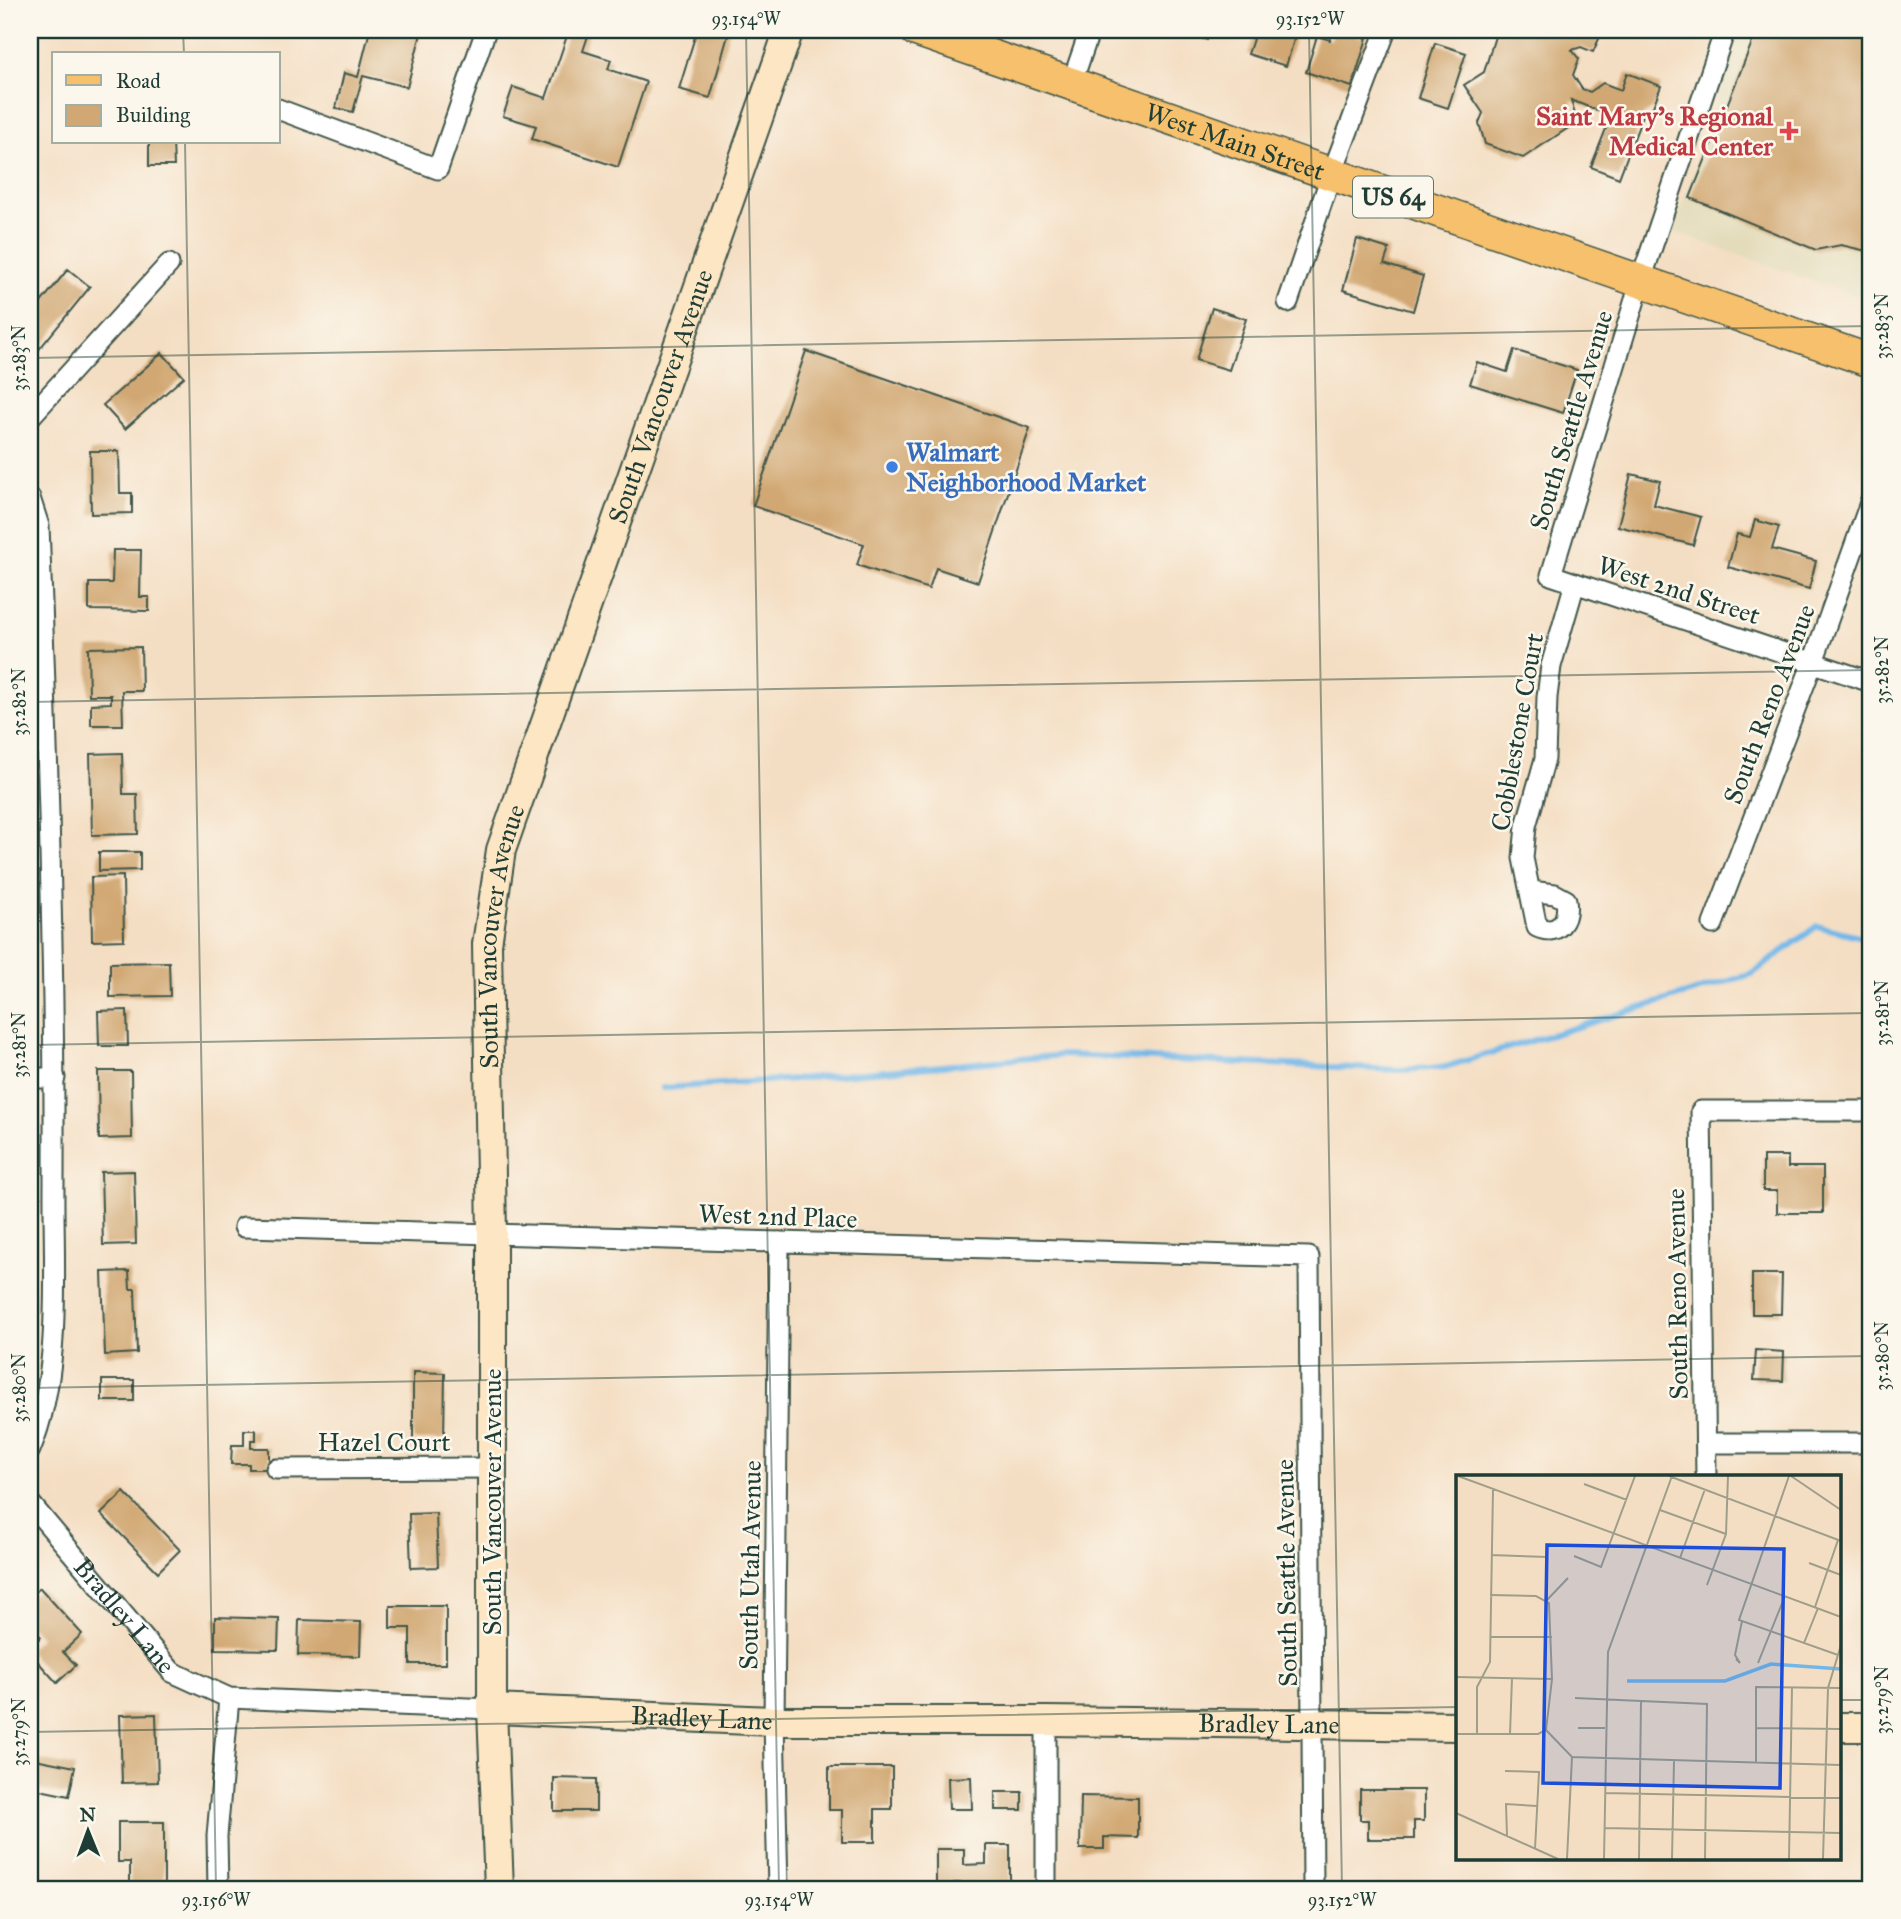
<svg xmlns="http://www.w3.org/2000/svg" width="1901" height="1919" viewBox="0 0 1901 1919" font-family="'IM FELL Great Primer',serif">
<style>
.built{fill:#e3dbba}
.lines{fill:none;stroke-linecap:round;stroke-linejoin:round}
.stream{stroke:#72b7e8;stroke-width:6}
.building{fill:#d1a873}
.street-casing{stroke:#3f5549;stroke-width:23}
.secondary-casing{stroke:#3f5549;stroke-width:32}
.primary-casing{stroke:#3f5549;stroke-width:35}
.street{stroke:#fff;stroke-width:19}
.secondary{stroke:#fce6c4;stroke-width:28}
.primary{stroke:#f7c06c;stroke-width:32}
.ticks{fill:none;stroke:#1f3d34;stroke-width:2;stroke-opacity:0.45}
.health-dot{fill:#e0444e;stroke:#fbf7ec;stroke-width:2.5}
.shop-dot{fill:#3f7fe0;stroke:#fbf7ec;stroke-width:2.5}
.labels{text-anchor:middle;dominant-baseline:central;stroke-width:5;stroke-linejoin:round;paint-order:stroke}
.shield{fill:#fbf7ec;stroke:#61756b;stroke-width:2}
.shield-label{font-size:24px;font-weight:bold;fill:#1f3d34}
.health-label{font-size:26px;font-weight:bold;fill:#be3a42;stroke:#fbf7ec;text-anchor:end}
.street-label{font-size:26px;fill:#1f3d34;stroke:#fbf7ec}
.shop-label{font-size:26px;font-weight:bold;fill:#366cbe;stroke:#fbf7ec;text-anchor:start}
.inset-river{fill:none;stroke:#72b7e8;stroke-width:3.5}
.inset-road{fill:none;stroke:#9f9e8a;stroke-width:2}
.view{fill:#1d4ed8;fill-opacity:0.15;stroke:#1d4ed8;stroke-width:3.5}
.inset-edge{fill:none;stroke:#1f3d34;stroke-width:3.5}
.neatline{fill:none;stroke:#1f3d34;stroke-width:2.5}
.ticks-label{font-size:18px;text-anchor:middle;fill:#1f3d34}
</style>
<rect width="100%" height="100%" fill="#fbf7ec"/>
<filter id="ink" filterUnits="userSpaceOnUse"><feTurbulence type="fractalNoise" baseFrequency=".0143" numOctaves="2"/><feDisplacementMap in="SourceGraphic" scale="14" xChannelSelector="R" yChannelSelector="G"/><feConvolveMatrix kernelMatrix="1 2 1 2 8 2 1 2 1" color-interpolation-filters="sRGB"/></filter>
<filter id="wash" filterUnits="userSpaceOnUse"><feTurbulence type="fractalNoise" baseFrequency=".00686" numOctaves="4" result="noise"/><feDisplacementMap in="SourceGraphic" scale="28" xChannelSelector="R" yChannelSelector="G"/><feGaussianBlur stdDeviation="1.57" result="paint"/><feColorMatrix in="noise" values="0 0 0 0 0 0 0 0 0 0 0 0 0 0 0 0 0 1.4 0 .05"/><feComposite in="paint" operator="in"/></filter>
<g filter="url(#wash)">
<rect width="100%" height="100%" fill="#f4dec3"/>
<path class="built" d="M1741 30H1871V301L1673 232Z"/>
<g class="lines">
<path class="stream" d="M663 1088 795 1079 1064 1055 1400 1070 1445 1067 1752 974 1817 926 1871 939"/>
</g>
<g id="blocks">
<g class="building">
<path d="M370 30H422L407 87 363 76 353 112 336 108 344 73 358 77Z"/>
<path d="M569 30H590L583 51 611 60 608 69 646 82 618 167 532 139 536 126 503 116 513 87 546 98Z"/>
<path d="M697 30H722L729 32 710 98 679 89Z"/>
<path d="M1180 30H1210L1207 40Z"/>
<path d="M1256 30H1297L1286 66 1248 54Z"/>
<path d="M1333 30H1358L1356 35 1367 38 1352 87 1306 72 1317 36 1330 40Z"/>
<path d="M1497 30H1603L1593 52 1581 47 1572 50 1579 59 1573 75 1582 89 1590 92 1603 83 1621 90 1627 73 1661 86 1652 109 1643 115 1619 178 1591 167 1611 116 1571 100 1577 122 1523 158 1485 144 1479 123 1483 113 1464 85 1484 72Z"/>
<path d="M1757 30H1871V252L1841 245 1816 250 1690 198Z"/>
<path d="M1435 43 1466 53 1448 108 1418 98Z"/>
<path d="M149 142H173L174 166H149Z"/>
<path d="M1357 239 1389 249 1384 264 1423 276 1413 311 1343 290Z"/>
<path d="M68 269 90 287 37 352 30 347V316Z"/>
<path d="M1212 308 1246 319 1229 370 1196 360Z"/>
<path d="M1514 350 1577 370 1563 413 1470 384 1477 362 1507 372Z"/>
<path d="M806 351 1030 428 978 582 936 568 929 589 857 565 864 544 753 506Z"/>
<path d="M162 353 184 377 125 429 103 405Z"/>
<path d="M90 451H119L120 493H132V513L91 514Z"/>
<path d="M1631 474 1660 481 1654 505 1701 517 1693 545 1618 526Z"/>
<path d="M1755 520 1779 527 1772 549 1816 561 1809 589 1728 567 1737 534 1750 537Z"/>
<path d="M113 550H141L140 597H149V611L89 610V583H112Z"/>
<path d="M141 647 142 691H122L123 725H91V704L111 703V695H89L88 648Z"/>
<path d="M122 753 123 794H137L138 834 92 835 90 754Z"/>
<path d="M99 852H140V870L99 871Z"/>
<path d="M123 876 124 940 92 941 91 877Z"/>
<path d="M169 962 170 996 110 997V963Z"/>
<path d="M127 1010 128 1046H99L98 1011Z"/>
<path d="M98 1071H131L132 1138 99 1139Z"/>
<path d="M1763 1156H1788V1167H1823V1213H1777V1191H1763Z"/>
<path d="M134 1171 136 1244 103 1245 101 1172Z"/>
<path d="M129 1271 130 1289H135L137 1353 105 1355 102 1272Z"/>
<path d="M1752 1274H1782L1781 1314H1752Z"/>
<path d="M1756 1350 1784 1352 1783 1381 1754 1380Z"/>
<path d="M413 1372 445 1373 444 1440H413Z"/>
<rect x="102" y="1380" width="32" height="21"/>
<path d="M244 1430H256V1440H251V1448H269V1469H249V1464H231L232 1445H244Z"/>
<path d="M124 1492 180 1550 158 1572 101 1514Z"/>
<path d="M436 1513 438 1567 411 1568 409 1514Z"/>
<path d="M40 1588 82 1634 63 1652 76 1665 57 1683 30 1653V1647L41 1637 31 1626 30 1628V1597Z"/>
<path d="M390 1606H446V1664H410V1628H390Z"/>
<path d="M215 1617 279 1619 278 1650 215 1649Z"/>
<path d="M299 1620 361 1622 360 1656 298 1655Z"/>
<path d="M156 1714 158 1782 122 1783 120 1715Z"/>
<path d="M30 1758 75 1767 69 1796 30 1788Z"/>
<path d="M829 1767H892V1809H875V1842H842V1810H829Z"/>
<path d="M971 1777 972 1809H949L948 1778Z"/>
<path d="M1867 1777H1871V1817L1866 1816Z"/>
<path d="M554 1778 596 1779V1811H554Z"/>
<path d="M1360 1790H1424V1821H1414V1839H1368V1820H1360Z"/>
<rect x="995" y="1792" width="27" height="18"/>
<path d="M1081 1796 1138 1797V1838L1104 1837V1849H1080Z"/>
<path d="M118 1822H164V1888H130V1862H118Z"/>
<path d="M986 1845H1010V1883H954V1889H936V1849H964V1865L986 1864Z"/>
<rect x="30" y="1883" width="11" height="6"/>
<rect x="832" y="1885" width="32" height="4"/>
<path d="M1375 1885 1400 1886V1889H1375Z"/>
</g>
</g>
</g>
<g filter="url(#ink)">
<use href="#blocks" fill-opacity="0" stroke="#3f5549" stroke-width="2"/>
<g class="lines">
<defs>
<g id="street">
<path d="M1725 30 1641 280 1551 575 1871 682"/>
<path d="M1071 85 1090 30"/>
<path d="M278 109 438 169 486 30"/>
<path d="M1288 302 1331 176 1386 30"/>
<path d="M30 417 169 264"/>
<path d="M30 498 39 526C48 745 55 964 54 1183 53 1267 63 1372 30 1450"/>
<path d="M1531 891 1555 894 1566 900C1569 920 1559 937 1537 927L1523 858 1526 826 1545 759 1547 697 1551 666 1575 583"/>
<path d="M1713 924 1813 662 1871 500"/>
<path d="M30 1078H55"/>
<path d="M244 1227 1309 1257 1313 1889"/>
<path d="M1706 1443H1871"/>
<path d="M276 1469 492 1468"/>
<path d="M1706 1476 1701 1111H1871"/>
<path id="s1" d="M30 1503 172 1672 229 1698 492 1709"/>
<path d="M1046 1721V1889"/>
<path d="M218 1889 217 1836 229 1698"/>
<path d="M778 1889 774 1721 779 1242"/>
</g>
<g id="secondary">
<path id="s2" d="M492 1709 774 1721H1046L1458 1726"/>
<path d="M1840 1727H1871"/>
<path id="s3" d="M499 1889 492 1709V1234L487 944 501 850 789 30"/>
</g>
<g id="primary">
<path id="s4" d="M916 30C1233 143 1553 249 1871 361"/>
</g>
</defs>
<use href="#street" class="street-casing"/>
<use href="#secondary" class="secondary-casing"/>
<use href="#primary" class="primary-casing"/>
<use href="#street" class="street"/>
<use href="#secondary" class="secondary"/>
<use href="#primary" class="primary"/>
</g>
</g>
<path class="ticks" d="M183 30 184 54M746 30 779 1889M1309 30 1342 1889M185 142 216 1889M30 358 1871 326M30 702 1871 670M30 1045 1871 1013M30 1388 1871 1356M1840 1700H1871M30 1732 1458 1707"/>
<path class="health-dot" d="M1785.5 120.5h7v7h7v7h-7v7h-7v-7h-7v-7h7z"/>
<circle class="shop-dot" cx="892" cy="467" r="7"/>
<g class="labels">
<rect class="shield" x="1353" y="176.5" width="80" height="41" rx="5"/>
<g class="shield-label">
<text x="1393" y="197">US 64</text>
</g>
<g class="health-label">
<text x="1773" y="116">Saint Mary's Regional<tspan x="1773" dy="30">Medical Center</tspan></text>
</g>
<g class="street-label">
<text stroke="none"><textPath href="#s4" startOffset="338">West Main Street</textPath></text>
<text stroke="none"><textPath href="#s3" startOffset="1521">South Vancouver Avenue</textPath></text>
<text transform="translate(1571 420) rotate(-73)">South Seattle Avenue</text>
<text transform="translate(1679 590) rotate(18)">West 2nd Street</text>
<text transform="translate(1769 704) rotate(-69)">South Reno Avenue</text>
<text transform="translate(1517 732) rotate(-80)">Cobblestone Court</text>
<text stroke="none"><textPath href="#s3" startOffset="954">South Vancouver Avenue</textPath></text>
<text transform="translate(778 1216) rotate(2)">West 2nd Place</text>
<text transform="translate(1677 1294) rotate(-91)">South Reno Avenue</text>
<text x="384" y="1442">Hazel Court</text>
<text transform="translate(492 1502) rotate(-90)">South Vancouver Avenue</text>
<text transform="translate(750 1565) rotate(-89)">South Utah Avenue</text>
<text transform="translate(1286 1573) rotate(-91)">South Seattle Avenue</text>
<text stroke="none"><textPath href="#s1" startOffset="147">Bradley Lane</textPath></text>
<text stroke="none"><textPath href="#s2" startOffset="210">Bradley Lane</textPath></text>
<text stroke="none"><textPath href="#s2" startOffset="777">Bradley Lane</textPath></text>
</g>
<g class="shop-label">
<text x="906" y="452">Walmart<tspan x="906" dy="30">Neighborhood Market</tspan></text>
</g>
</g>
<g transform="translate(1456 1475)">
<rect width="385" height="385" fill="#f4dec3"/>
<path class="inset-river" d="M171 206H269L315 189 385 194"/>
<path class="inset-road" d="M2 1 385 142M213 1 385 66M333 1 283 145 382 180M335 1 385 35M128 9 171 25M204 35 270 59M35 80 92 82M118 81 145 92 179 1M224 83 249 14M353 88 385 100M251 110 270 59 272 1M34 120 80 121 93 128 96 204 90 255M90 126 112 103M359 132 382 65M34 162H96M348 168 362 133M280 184 284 188 279 180 286 146M302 188 329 121M0 202 96 204M119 223 251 229 249 384M122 253H149M300 253 385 254M90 255 116 282 385 290M21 258V212L34 187 37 14M0 259H82L90 255M54 259 56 203M300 288V212L385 213M49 296 83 297 79 374M149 318 385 323M0 338 102 384M149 353 385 358M51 361 50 329 81 331M111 384 116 282M148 384 152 177 216 1M183 384 185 226M216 384 218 286M333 384 336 212M367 384 372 213 385 170"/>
<path class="view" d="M91 70 328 74 324 313 87 308Z"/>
<rect width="385" height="385" class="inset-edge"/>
</g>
<rect width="1901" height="1919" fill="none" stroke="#fbf7ec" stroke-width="77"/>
<rect x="52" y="52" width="228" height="91" fill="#fbf7ec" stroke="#a3ada2" stroke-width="2"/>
<rect x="66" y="75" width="35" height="10" fill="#f7c06c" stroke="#a3ada2" stroke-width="2"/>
<text x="116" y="88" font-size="21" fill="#1f3d34">Road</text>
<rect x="66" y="105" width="35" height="21" fill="#d1a873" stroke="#a3ada2" stroke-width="2"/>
<text x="116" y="122" font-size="21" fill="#1f3d34">Building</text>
<g transform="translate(88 1831) rotate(359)" stroke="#fbf7ec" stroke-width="5" paint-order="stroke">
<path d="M0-5L12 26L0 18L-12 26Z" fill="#1f3d34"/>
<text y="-10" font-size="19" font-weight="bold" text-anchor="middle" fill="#1f3d34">N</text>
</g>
<rect x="38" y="38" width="1824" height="1843" class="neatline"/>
<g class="ticks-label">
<text x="746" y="25">93.154°W</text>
<text x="1310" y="25">93.152°W</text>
<text transform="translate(1882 326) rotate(-90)" y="6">35.283°N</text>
<text transform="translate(19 358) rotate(-90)" y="6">35.283°N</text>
<text transform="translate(1882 670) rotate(-90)" y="6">35.282°N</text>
<text transform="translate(19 702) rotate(-90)" y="6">35.282°N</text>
<text transform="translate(1882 1013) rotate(-90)" y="6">35.281°N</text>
<text transform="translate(19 1045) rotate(-90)" y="6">35.281°N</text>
<text transform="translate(1882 1356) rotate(-90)" y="6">35.280°N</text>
<text transform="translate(19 1388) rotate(-90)" y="6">35.280°N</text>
<text transform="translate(1882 1700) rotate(-90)" y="6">35.279°N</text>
<text transform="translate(19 1732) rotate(-90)" y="6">35.279°N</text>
<text x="216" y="1906">93.156°W</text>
<text x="779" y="1906">93.154°W</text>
<text x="1342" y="1906">93.152°W</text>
</g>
</svg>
